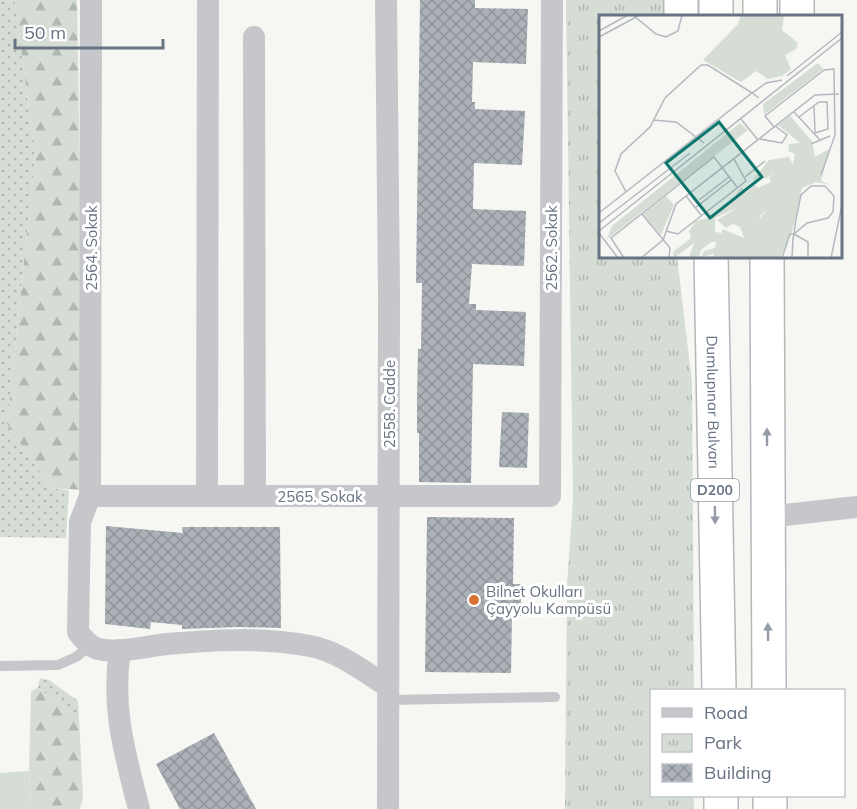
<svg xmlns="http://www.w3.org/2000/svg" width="857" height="809" viewBox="0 0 857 809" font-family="Mulish,sans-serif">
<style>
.grass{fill:url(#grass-dots)}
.forest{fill:url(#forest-firs)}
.park{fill:url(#park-tufts)}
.pitch{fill:#d6ddd4}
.building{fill:url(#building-cross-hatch)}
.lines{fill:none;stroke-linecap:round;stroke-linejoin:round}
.highway-casing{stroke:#b5b7bb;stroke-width:36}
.lane{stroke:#c5c7cb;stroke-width:10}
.street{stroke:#c5c7cb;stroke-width:22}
.highway{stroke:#fff;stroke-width:33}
.oneway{fill:#959ca8}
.poi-dot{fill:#d67333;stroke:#fff;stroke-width:2}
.labels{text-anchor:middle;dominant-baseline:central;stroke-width:6;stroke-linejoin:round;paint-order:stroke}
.shield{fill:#fff;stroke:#959ca8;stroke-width:1.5}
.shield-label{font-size:14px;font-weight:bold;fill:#677282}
.street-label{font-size:15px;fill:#677282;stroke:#fff}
.poi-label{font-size:15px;fill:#677282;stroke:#fff;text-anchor:start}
.inset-road{fill:none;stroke:#b4b9bf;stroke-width:1.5}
.view{fill:#0f766e;fill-opacity:0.15;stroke:#0f766e;stroke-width:3}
.inset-edge{fill:none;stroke:#677282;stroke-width:3}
</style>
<defs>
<pattern id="grass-dots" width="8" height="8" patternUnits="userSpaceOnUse" patternTransform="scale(1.5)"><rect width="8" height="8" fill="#d6ddd4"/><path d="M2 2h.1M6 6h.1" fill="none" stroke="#b1b8b1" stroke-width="1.8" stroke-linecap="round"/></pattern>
<pattern id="forest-firs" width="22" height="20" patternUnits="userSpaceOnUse" patternTransform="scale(1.5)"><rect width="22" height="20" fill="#d6ddd4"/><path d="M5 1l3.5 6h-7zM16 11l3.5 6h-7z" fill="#b1b8b1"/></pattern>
<pattern id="park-tufts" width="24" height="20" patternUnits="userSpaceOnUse" patternTransform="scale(1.5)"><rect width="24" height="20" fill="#d6ddd4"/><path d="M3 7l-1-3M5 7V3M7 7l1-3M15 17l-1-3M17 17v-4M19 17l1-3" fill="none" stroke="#b1b8b1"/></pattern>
<pattern id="building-cross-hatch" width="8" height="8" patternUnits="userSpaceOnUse" patternTransform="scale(1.5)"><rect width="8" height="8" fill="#abb1b7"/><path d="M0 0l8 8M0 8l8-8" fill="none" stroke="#8f949a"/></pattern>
</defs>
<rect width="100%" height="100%" fill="#f6f6f3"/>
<g class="grass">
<path d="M0 0H15L35 157 7 424 51 488 69 490 66 538 0 537Z"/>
<path d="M40 678 49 680 78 701 79 718 38 688Z"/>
</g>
<g class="forest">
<path d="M15 0H77L85 490 51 488 7 424 35 157Z"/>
<path d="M38 688 79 718 83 798 80 809H31L29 771 31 691Z"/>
</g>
<path class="park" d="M566 0H667L668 16H600V256L677 257 692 382 694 690H652V796H694V809H565L567 585 573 500Z"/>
<path class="pitch" d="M29 771 31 809H0V773Z"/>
<g class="building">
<path d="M420 0H475V8L528 9 526 64 473 62 472 102H475V109L525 111 522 165 474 163 473 209 526 211 524 266 472 264 469 304H476V310L526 312 524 366 473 364 471 483 419 482V433H417V401L418 349H421L422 283H416Z"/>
<path d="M502 412 529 413 527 468 499 467Z"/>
<path d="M427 517 514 518 513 584H521V616L512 615 511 673 425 672Z"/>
<path d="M106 526 183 533 182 527H280L281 628 238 627 182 629V625L151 622 150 629 105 624Z"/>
<path d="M214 733 256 809H180L156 764Z"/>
</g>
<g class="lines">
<defs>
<g id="highway">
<path d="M681 0V16"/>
<path d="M760 0V16"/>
<path d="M797 0V16"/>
<path d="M716 16V0"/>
<path id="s1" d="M711 256 719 690"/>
<path d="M767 256 769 690"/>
<path d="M721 796V809"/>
<path d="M770 796V809"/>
</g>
</defs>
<use href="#highway" class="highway-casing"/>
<g class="lane">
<path d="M0 666 58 665 76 657 91 645"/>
<path d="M387 700 555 697"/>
</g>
<g class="street">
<path d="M91 0 90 496 80 522 78 632C83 639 89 646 98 649 120 654 146 646 167 644 214 640 263 637 310 646 338 651 363 671 387 686"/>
<path d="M386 0 389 293 388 809"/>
<path d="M254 37 255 495"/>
<path d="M207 495 208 0"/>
<path d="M90 496H550L552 0"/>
<path d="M767 517 857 507"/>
<path d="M120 650C111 708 125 754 139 809"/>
</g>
<use href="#highway" class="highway"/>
</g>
<defs><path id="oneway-solid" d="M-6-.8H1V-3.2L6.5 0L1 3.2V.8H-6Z" transform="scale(1.5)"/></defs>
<g class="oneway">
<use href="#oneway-solid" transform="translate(767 437) rotate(-90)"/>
<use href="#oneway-solid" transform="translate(715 515) rotate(89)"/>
<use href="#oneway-solid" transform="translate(768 632) rotate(-91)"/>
</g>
<circle class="poi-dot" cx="474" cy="600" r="6"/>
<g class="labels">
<rect class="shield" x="691" y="479" width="48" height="22" rx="4.5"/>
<g class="shield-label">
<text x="715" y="490">D200</text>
</g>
<g class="street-label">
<text transform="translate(91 248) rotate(-90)">2564. Sokak</text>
<text transform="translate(551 248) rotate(-90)">2562. Sokak</text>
<text stroke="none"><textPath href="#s1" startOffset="146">Dumlupınar Bulvarı</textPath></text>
<text transform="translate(389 404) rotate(-90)">2558. Cadde</text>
<text x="320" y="496">2565. Sokak</text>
</g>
<g class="poi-label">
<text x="486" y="591">Bilnet Okulları<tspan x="486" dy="17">Çayyolu Kampüsü</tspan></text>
</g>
</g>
<g transform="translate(599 15)">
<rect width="243" height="243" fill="#f6f6f3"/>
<path d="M191 101 213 126 216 142 230 134 222 166 232 170 217 167 203 173 193 217 181 243H114L115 238 102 243 105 236 116 233 118 226 115 225 102 235 100 243H90L95 228 75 243 74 237 92 223 90 216 97 206 109 203 137 181 142 172 147 178 143 190 116 203V217L123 218V214L145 223 166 197 164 190 154 188 153 183 159 173 172 167 170 163 174 158 194 149 196 139 189 136 190 129 201 128 179 110Z" fill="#d6ddd4"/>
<path d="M142 0H185L183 15 199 28 197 34 186 40 192 54 183 61 169 64 157 56 142 67 104 45 139 9ZM190 142 194 150 187 158H174L167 164 163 159 153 166 170 145ZM156 170 159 173 154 187 170 192 161 201 157 218 145 223 141 212 134 209 127 213 118 205 142 190V182ZM105 216 117 226 121 222 122 228 107 226 100 235 97 233 98 224Z" fill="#d6ddd4"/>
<path d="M219 48 224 54 165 100 164 89ZM141 108 149 115 8 224 13 211ZM67 181 75 190 62 220 44 199Z" fill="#d6ddd4"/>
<path class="inset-road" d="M34 0 57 19 67 22 79 16 83 0M0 16 29 0M0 22 39 1M188 61 243 17M215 91 216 118M195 97 221 125M200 102 220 87H228L229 114 216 118M142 104 159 125M54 105 77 107 105 128M175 112 166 101 225 55 235 54 236 120 222 160M161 124 183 128 188 120 176 111M212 129 231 121M146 162 166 146M27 177 16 156 22 139 51 112 66 83 102 50H109L153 78 167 68 183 65M87 181 102 200M100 185 130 162M96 193 132 165M0 198 153 78 160 83M43 199 71 233 70 243M0 208 91 138M0 216 243 23M67 216 79 219 147 166 135 144M0 218 19 243M195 219 209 227V243M25 243 12 223 115 142 138 172M42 243 64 225 77 189 216 80 240 79M183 243 191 219H195L208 208 229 203 234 197 235 181 226 171H212L202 180 197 204 195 219 194 224 193 243M232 243 243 190"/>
<path class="view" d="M120 107 163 162 111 203 67 148Z"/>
<rect width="243" height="243" class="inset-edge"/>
</g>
<rect x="650" y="689" width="195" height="108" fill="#ffffff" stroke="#c2c7cd" stroke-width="1.5"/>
<rect x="662" y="708" width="30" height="9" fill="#c5c7cb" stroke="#c2c7cd" stroke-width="1.5"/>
<text x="704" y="719" font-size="18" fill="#677282">Road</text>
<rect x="662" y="734" width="30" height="18" fill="url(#park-tufts)" stroke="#c2c7cd" stroke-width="1.5"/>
<text x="704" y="749" font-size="18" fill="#677282">Park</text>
<rect x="662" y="764" width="30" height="18" fill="url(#building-cross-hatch)" stroke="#c2c7cd" stroke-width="1.5"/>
<text x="704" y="779" font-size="18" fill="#677282">Building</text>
<path d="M15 39v9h148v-9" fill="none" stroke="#677282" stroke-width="3"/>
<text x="24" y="39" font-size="18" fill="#677282" stroke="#ffffff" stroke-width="4.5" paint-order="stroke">50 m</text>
</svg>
